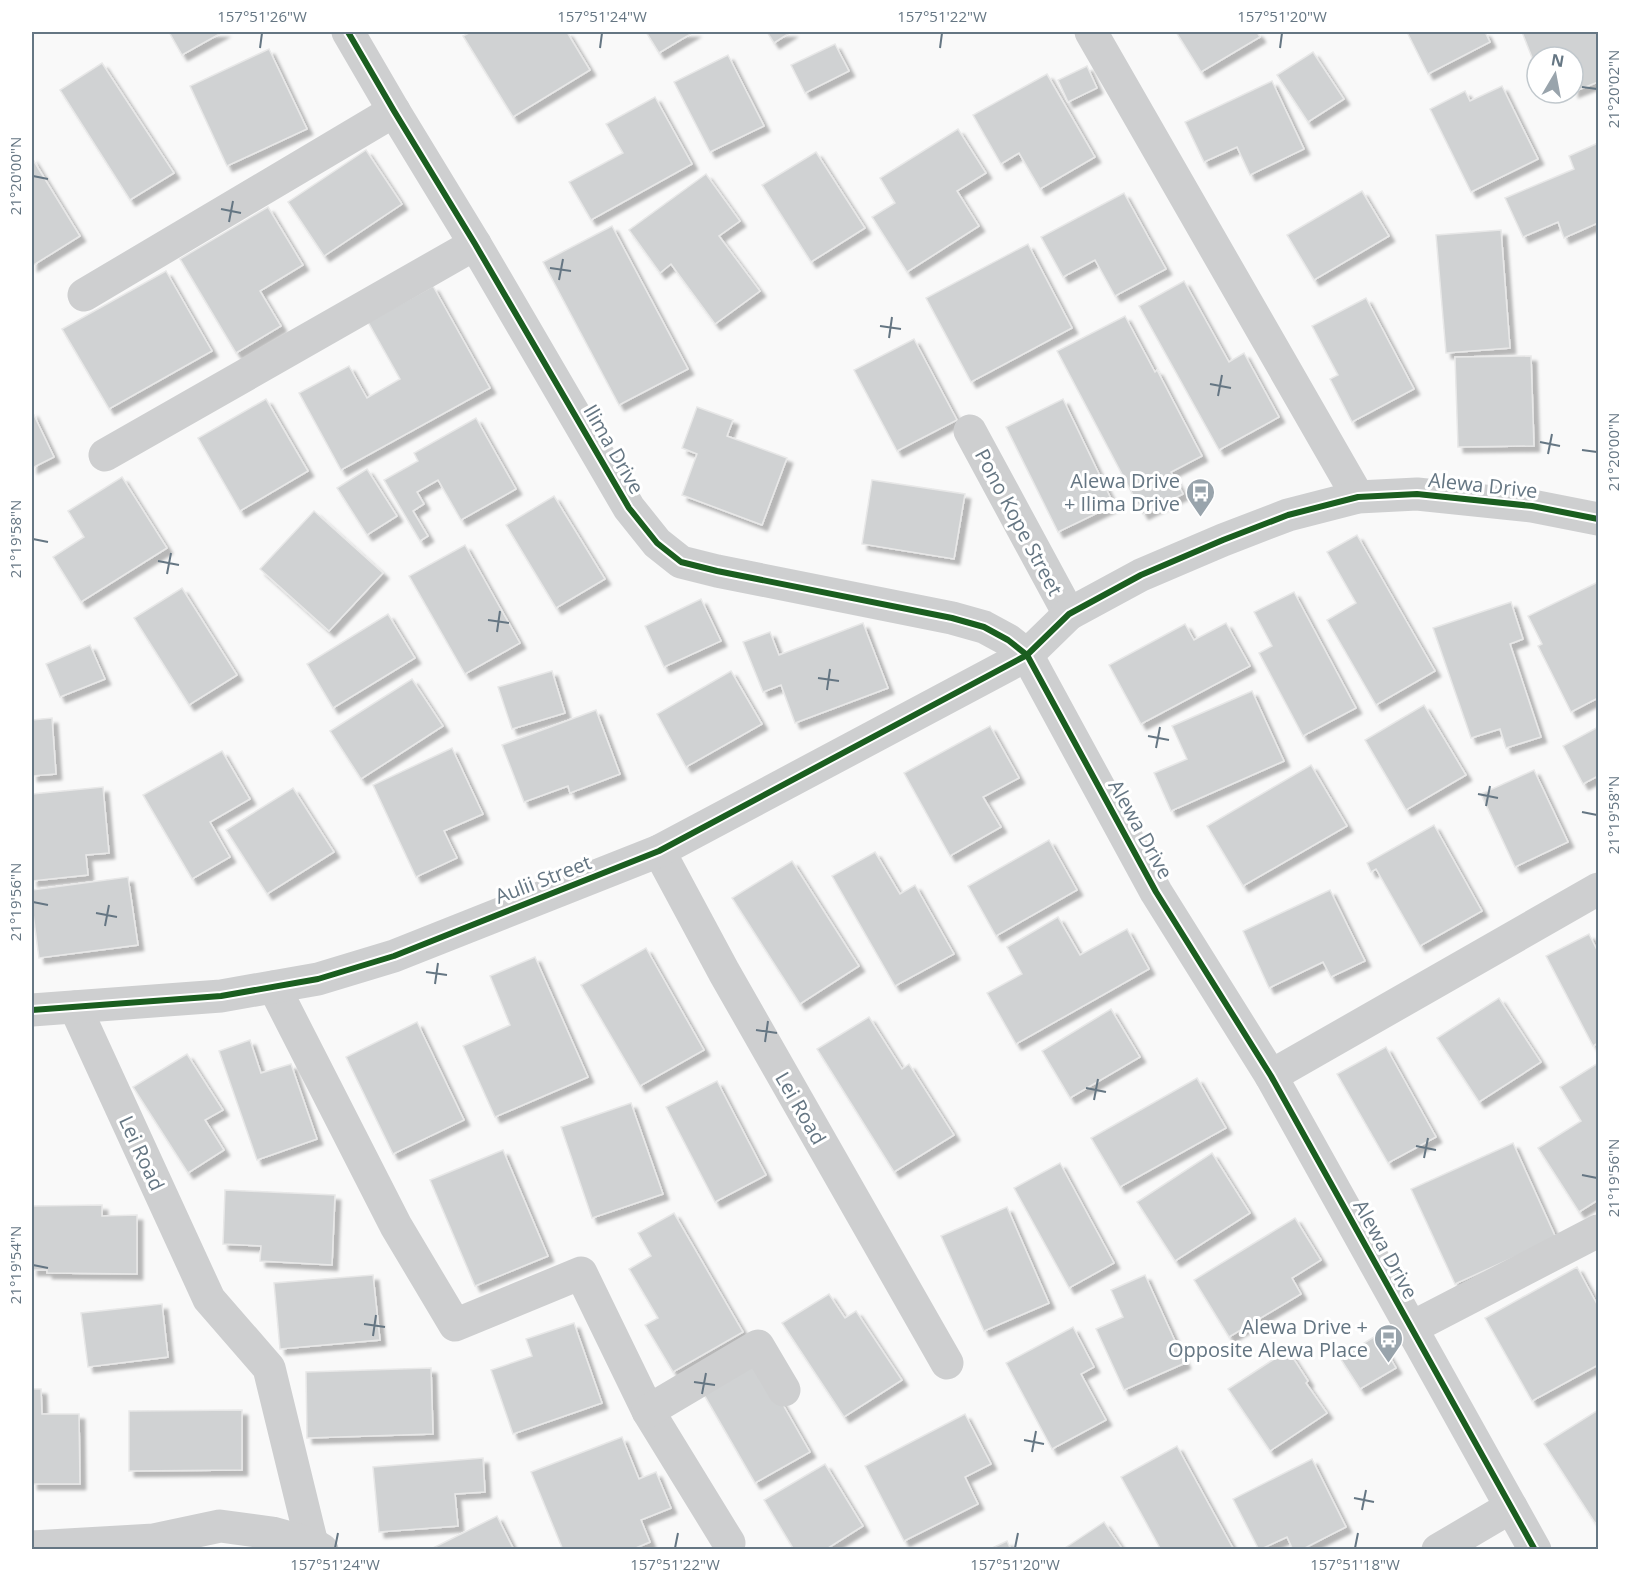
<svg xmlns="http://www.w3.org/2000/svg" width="1630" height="1581" viewBox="0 0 1630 1581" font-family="'Open Sans',sans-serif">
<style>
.building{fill:#d0d2d3;stroke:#e8e8e8;stroke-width:1.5;filter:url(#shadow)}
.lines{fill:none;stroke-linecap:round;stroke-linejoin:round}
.minor{stroke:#cecfd0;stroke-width:33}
.cycleway-casing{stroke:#fff;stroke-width:10}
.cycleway{stroke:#1b5e20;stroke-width:6}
.ticks{fill:none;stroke:#657683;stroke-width:2}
.labels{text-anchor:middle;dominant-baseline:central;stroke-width:6;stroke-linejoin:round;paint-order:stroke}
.street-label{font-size:20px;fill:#657683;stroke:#fff}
.poi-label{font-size:20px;fill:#657683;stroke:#fff;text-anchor:end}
.neatline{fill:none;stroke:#657683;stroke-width:2}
.ticks-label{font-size:15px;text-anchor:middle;fill:#657683}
</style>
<defs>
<filter id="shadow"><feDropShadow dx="5.5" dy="5.5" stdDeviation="1.5" flood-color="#0004"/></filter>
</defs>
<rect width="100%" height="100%" fill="#f9f9f9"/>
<g class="building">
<path d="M169 32H223L182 55Z"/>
<path d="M471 32H567L590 70 513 117 463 36Z"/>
<path d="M646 32H694L659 53Z"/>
<path d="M767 32H791L774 43Z"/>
<path d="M1176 32H1257L1260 37 1201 72Z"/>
<path d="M1407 32H1485L1490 42 1428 74Z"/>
<path d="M1522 32H1598V82L1573 92V57H1537V64L1535 65Z"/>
<path d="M835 44 849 71 805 93 791 65Z"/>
<path d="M269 49 307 129 227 166 190 86Z"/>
<path d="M1313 52 1344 99 1308 122 1277 75Z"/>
<path d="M728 55 764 126 710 152 674 82Z"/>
<path d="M102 63 174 173 130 200 60 90Z"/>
<path d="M1087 66 1097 88 1068 102 1058 80Z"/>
<path d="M1047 74 1095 157 1040 189 1019 153 1001 164 973 115Z"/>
<path d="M1272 81 1304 149 1250 175 1237 147 1204 162 1185 122Z"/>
<path d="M1502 86 1538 159 1471 192 1430 109 1465 91 1470 101Z"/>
<path d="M655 97 692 164 591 220 569 182 623 153 606 124Z"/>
<path d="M958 129 986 173 957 191 979 226 907 272 872 217 895 203 880 178Z"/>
<path d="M1598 143V223L1564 238 1558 222 1523 237 1505 198 1574 169 1569 156Z"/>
<path d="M366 150 402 204 324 256 288 202Z"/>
<path d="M816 152 865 228 811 262 762 185Z"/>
<path d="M32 158 80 236 32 266Z"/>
<path d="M706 174 740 221 719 236 760 291 715 324 671 264 660 273 629 230Z"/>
<path d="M1362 191 1389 236 1314 280 1287 235Z"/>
<path d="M1124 193 1166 269 1115 296 1095 260 1063 277 1041 237Z"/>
<path d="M268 207 303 265 260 291 281 326 236 353 180 259Z"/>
<path d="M612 226 688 369 619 405 543 262Z"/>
<path d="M1501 230 1510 348 1446 353 1436 235Z"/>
<path d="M1028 244 1072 328 971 382 926 298Z"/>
<path d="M166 271 212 351 109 409 62 329Z"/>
<path d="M1184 281 1229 362 1244 353 1279 417 1219 450 1139 306Z"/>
<path d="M433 286 490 388 341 470 299 393 349 366 367 398 400 379 368 322Z"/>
<path d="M1366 298 1414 389 1352 422 1330 379 1338 375 1312 326Z"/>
<path d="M1125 316 1155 372 1157 370 1202 456 1171 472 1183 494 1143 514 1057 351Z"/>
<path d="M914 339 957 420 897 451 854 370Z"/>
<path d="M1531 356 1534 446 1458 447 1455 357Z"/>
<path d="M266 399 308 471 240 511 198 438Z"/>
<path d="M1063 399 1114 505 1058 532 1006 427Z"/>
<path d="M697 407 733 420 727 436 787 458 762 525 682 495 697 454 682 448Z"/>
<path d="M32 411 54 457 32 468Z"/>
<path d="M476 418 516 489 461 520 438 480 417 492 424 504 413 511 428 536 420 541 384 480 418 461 414 453Z"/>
<path d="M367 469 397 516 367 535 337 488Z"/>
<path d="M122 477 167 548 81 602 53 557 84 537 68 511Z"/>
<path d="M872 480 965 494 954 559 862 544Z"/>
<path d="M554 496 605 579 556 608 506 525Z"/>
<path d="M314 511 383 573 329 631 260 569Z"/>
<path d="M1357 535 1435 671 1376 705 1327 620 1356 603 1327 552Z"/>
<path d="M465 545 520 643 465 674 409 576Z"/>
<path d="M1598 582V698L1571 712 1538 646 1542 644 1528 616Z"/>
<path d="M182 588 237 675 189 705 134 618Z"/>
<path d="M1294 592 1356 708 1303 736 1259 653 1272 646 1254 612Z"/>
<path d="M701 599 721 641 664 667 645 626Z"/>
<path d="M1511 602 1523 639 1510 644 1541 737 1506 748 1500 729 1471 738 1433 628Z"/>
<path d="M388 614 415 658 333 708 307 664Z"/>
<path d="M863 623 888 688 795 723 781 685 763 692 743 642 770 632 779 655Z"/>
<path d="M1226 623 1250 666 1141 724 1109 665 1185 624 1194 640Z"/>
<path d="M90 645 105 679 60 697 46 664Z"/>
<path d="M552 671 565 713 512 729 498 687Z"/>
<path d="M731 671 762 724 686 767 657 714Z"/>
<path d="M412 679 443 726 361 779 330 731Z"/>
<path d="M1252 691 1284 761 1171 811 1154 773 1187 759 1172 726Z"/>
<path d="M1424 705 1466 775 1406 810 1365 740Z"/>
<path d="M596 710 620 774 570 793 568 786 524 802 502 745Z"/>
<path d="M52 718 56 774 32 776V720Z"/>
<path d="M990 726 1019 778 983 797 1001 827 950 856 904 773Z"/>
<path d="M1598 727V776L1583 784 1563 746Z"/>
<path d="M452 748 483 814 444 831 457 858 416 877 373 785Z"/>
<path d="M222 751 250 799 210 822 230 857 192 879 143 795Z"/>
<path d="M1311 765 1347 826 1243 886 1207 826Z"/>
<path d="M1534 770 1568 842 1515 867 1481 794Z"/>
<path d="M103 787 109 853 86 855 88 875 32 881V794Z"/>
<path d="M293 788 334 852 267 894 226 830Z"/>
<path d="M1434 825 1482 911 1420 946 1376 869 1371 872 1367 863Z"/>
<path d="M1049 840 1077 890 996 936 968 886Z"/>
<path d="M875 852 900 894 915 885 954 954 895 986 832 876Z"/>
<path d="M792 861 859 966 800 1004 732 898Z"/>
<path d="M128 877 138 945 39 958 32 906V890Z"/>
<path d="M1330 890 1365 961 1331 977 1323 962 1269 988 1243 931Z"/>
<path d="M1058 917 1080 955 1127 929 1149 969 1016 1044 987 993 1022 974 1007 947Z"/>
<path d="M1589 934 1598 952V1043L1593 1046 1546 956Z"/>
<path d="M646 948 704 1050 640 1086 581 985Z"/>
<path d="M535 957 588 1077 495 1117 463 1046 510 1025 490 976Z"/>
<path d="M1499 998 1541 1062 1479 1102 1437 1038Z"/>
<path d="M1111 1009 1140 1057 1070 1098 1042 1051Z"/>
<path d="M869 1017 902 1069 909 1064 954 1135 894 1172 817 1049Z"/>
<path d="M417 1022 464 1120 393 1154 346 1057Z"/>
<path d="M250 1040 261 1073 291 1064 317 1139 257 1160 219 1051Z"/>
<path d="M1386 1047 1436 1137 1388 1163 1337 1074Z"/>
<path d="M187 1054 223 1110 205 1120 224 1150 188 1173 133 1087Z"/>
<path d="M1598 1063V1200L1579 1212 1538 1148 1581 1121 1560 1087Z"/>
<path d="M1197 1078 1226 1128 1120 1187 1091 1138Z"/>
<path d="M717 1081 766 1175 715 1202 666 1107Z"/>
<path d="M631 1103 663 1194 592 1218 561 1127Z"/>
<path d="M1513 1143 1556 1238 1455 1284 1411 1189Z"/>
<path d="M503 1150 548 1256 475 1286 430 1180Z"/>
<path d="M1212 1153 1250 1213 1175 1261 1137 1202Z"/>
<path d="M1060 1163 1114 1263 1069 1288 1014 1188Z"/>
<path d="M225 1190 335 1195 332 1265 260 1261 261 1246 223 1244Z"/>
<path d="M102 1205V1216L137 1215V1274L47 1273V1270H32V1206Z"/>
<path d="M1007 1207 1049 1303 984 1331 941 1236Z"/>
<path d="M674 1213 743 1332 673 1372 645 1325 658 1318 629 1269 651 1256 638 1233Z"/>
<path d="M1295 1218 1321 1260 1292 1278 1301 1294 1229 1337 1194 1280Z"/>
<path d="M1577 1267 1598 1306V1365L1532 1401 1485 1318Z"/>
<path d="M373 1275 380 1340 280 1349 274 1283Z"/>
<path d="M1145 1275 1185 1363 1124 1390 1096 1329 1123 1317 1111 1290Z"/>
<path d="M829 1294 845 1318 856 1311 902 1380 844 1417 782 1323Z"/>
<path d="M162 1304 168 1357 88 1367 81 1313Z"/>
<path d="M574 1323 602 1403 513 1434 491 1370 532 1356 526 1339Z"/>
<path d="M1073 1327 1094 1367 1081 1374 1106 1420 1052 1449 1006 1363Z"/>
<path d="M1377 1335 1396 1368 1360 1389 1340 1358Z"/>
<path d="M1288 1350 1308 1381 1306 1383 1327 1413 1270 1451 1228 1389Z"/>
<path d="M758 1361 810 1452 755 1483 703 1393Z"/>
<path d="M431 1368 433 1434 307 1438 306 1372Z"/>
<path d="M32 1389H41L42 1414H79L80 1484H32Z"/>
<path d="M242 1410V1470L129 1471V1411Z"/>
<path d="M1598 1410V1521L1595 1523 1544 1444Z"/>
<path d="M965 1414 991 1464 965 1477 978 1504 904 1541 865 1466Z"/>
<path d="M622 1437 639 1479 656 1472 671 1508 641 1520 650 1542 631 1550H563L531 1472Z"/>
<path d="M1177 1446 1234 1550H1161L1121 1477Z"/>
<path d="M483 1458 485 1492 455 1494 458 1526 379 1532 373 1467Z"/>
<path d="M1312 1459 1346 1527 1301 1550H1293L1287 1537 1259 1550 1233 1499Z"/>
<path d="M825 1464 863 1526 825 1550H794L764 1500Z"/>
<path d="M497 1516 514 1550H429Z"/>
<path d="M1104 1522 1123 1550H1062Z"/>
<path d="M1007 1541 1011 1550H988Z"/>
</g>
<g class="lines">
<g class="minor">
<path d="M348 32 394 111 475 244 629 508 657 543 681 562 717 571 952 618 984 627 1008 640 1027 655 1156 892 1271 1076 1535 1550"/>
<path d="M1091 32 1358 497"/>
<path d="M84 295 394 111"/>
<path d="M970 431 1069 614"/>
<path d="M105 455 475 244"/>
<path d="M659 851 724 972 947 1363"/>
<path d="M274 987 396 1226 455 1325 581 1273 648 1411 729 1543"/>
<path d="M75 1007 209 1299 269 1368 312 1544"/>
<path d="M32 1010 221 996 318 979 394 956 659 851 1027 655 1069 614 1141 575 1223 540 1288 515 1358 497 1417 494 1532 506 1598 519"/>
<path d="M1271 1076 1598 889"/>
<path d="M1411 1328 1598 1231"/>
<path d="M648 1411 758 1346 784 1390"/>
<path d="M32 1547 154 1540 220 1526 272 1533 312 1544 322 1550"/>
<path d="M1438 1550 1511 1507"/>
</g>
<defs>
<g id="cycleway">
<path d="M348 32 394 111 475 244 629 508 657 543 681 562 717 571 952 618 984 627 1008 640 1027 655 1156 892 1271 1076 1535 1550"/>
<path d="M32 1010 221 996 318 979 394 956 659 851 1027 655 1069 614 1141 575 1223 540 1288 515 1358 497 1417 494 1532 506 1598 519"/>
</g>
</defs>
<use href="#cycleway" class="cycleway-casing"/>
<use href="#cycleway" class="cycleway"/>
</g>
<path class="ticks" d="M260 48 262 33M600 48 602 33M940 48 942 33M1280 48 1282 33M1582 87 1597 89M33 176 48 179M221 209 241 213M229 222 233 201M550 268 571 271M559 280 563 259M880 326 901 329M889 338 892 317M1210 384 1231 388M1218 396 1222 375M1540 442 1560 446M1582 450 1597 452M1548 454 1552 434M33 539 48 542M158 561 179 565M167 574 171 553M488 620 509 623M497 632 500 611M818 678 839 681M827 690 830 669M1148 736 1169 740M1156 748 1160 727M1478 794 1498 798M1486 806 1490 786M1582 812 1597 815M33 902 48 905M96 913 117 917M105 926 109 905M426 972 447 975M435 984 438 963M756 1030 777 1033M765 1042 768 1021M1086 1088 1106 1092M1094 1100 1098 1079M1416 1146 1436 1150M1424 1158 1428 1138M1582 1175 1597 1178M33 1265 48 1268M364 1324 385 1327M373 1336 376 1315M694 1382 715 1385M702 1394 706 1373M1024 1440 1044 1444M1032 1452 1036 1431M1354 1498 1374 1502M1362 1510 1366 1490M335 1548 338 1533M675 1548 678 1533M1015 1548 1018 1533M1355 1548 1358 1533"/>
<defs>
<symbol id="bus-pin" viewBox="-11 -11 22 30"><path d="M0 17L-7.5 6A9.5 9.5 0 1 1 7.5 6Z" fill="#99a4ac" stroke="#fff"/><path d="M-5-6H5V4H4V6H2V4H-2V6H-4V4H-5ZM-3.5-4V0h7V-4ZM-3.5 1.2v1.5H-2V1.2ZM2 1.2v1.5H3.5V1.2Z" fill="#fff"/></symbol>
</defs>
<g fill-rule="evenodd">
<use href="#bus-pin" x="1184" y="476" width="33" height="45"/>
<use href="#bus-pin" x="1372" y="1322" width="33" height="45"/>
</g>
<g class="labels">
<g class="street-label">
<text transform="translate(614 449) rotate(60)">Ilima Drive</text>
<text transform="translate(1483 485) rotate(6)">Alewa Drive</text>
<text transform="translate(1019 522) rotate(62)">Pono Kope Street</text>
<text transform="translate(1141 829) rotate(61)">Alewa Drive</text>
<text transform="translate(543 879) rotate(-21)">Aulii Street</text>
<text transform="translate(801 1108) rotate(60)">Lei Road</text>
<text transform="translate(142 1153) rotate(65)">Lei Road</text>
<text transform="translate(1386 1249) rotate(61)">Alewa Drive</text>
</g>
<g class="poi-label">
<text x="1180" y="480">Alewa Drive<tspan x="1180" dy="23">+ Ilima Drive</tspan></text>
<text x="1368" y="1326">Alewa Drive +<tspan x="1368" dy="23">Opposite Alewa Place</tspan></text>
</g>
</g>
<rect width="1630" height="1581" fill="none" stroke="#ffffff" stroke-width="66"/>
<g transform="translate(1555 75) rotate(10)"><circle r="28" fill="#ffffff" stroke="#c1c8cd" stroke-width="1.5"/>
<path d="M0-4.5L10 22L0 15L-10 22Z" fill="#99a4ac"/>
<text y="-9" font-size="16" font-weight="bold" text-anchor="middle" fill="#657683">N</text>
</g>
<rect x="33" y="33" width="1564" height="1515" class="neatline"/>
<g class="ticks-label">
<text x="262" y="22">157°51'26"W</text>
<text x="602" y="22">157°51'24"W</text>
<text x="942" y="22">157°51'22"W</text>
<text x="1282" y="22">157°51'20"W</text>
<text transform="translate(1614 89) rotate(-90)" y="5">21°20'02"N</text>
<text transform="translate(16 176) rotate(-90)" y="5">21°20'00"N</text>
<text transform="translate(1614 452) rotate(-90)" y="5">21°20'00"N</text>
<text transform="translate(16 539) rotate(-90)" y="5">21°19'58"N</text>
<text transform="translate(1614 815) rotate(-90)" y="5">21°19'58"N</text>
<text transform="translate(16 902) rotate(-90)" y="5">21°19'56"N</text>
<text transform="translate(1614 1178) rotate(-90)" y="5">21°19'56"N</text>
<text transform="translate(16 1265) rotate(-90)" y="5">21°19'54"N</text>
<text x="335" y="1570">157°51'24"W</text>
<text x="675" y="1570">157°51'22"W</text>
<text x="1015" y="1570">157°51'20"W</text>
<text x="1355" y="1570">157°51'18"W</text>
</g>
</svg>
